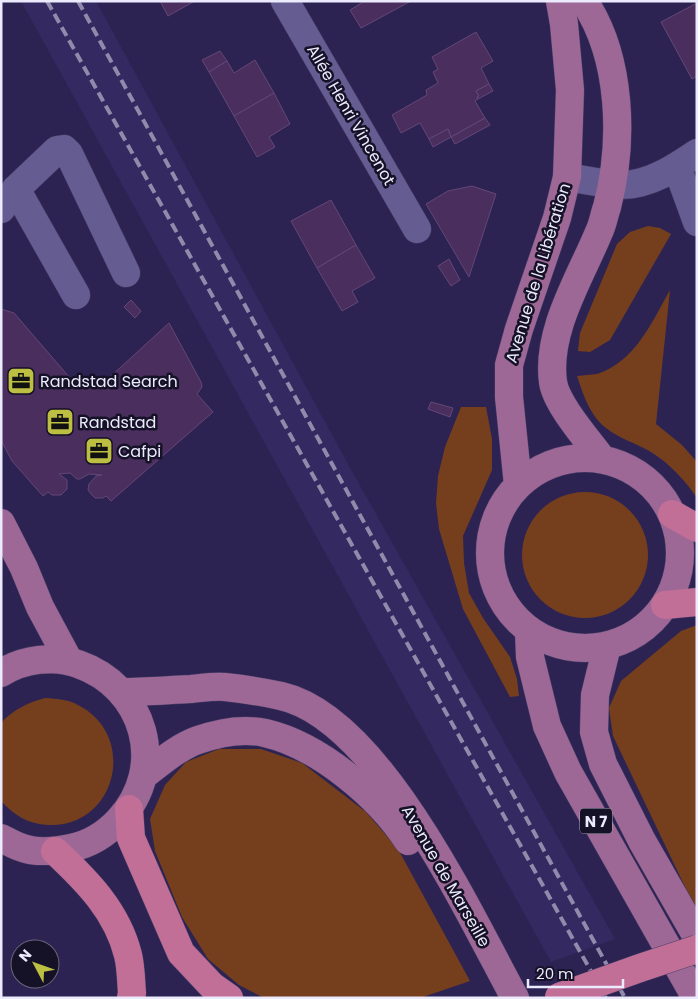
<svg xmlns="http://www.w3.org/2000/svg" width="698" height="999" viewBox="0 0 698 999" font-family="Poppins,sans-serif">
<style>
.built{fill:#342960}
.green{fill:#753f1e}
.building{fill:#4a2e5d;stroke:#634778}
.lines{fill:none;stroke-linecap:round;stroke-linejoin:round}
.minor-casing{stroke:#493f67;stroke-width:29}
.major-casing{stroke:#493f67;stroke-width:29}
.highway-casing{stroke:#493f67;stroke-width:29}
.minor{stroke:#655d92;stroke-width:28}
.major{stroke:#9d6896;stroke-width:28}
.highway{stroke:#c26f98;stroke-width:28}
.rail{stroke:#908aab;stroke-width:4;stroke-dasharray:10 5;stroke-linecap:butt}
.highway-bridge-casing{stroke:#493f67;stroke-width:29;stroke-linecap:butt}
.highway-bridge{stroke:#c26f98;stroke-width:28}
.labels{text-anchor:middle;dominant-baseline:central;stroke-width:5;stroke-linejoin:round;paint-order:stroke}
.shield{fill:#151126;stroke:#aca9bc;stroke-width:1}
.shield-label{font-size:15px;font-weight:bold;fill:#eceafd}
.street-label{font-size:16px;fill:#eceafd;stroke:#151126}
.poi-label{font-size:16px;fill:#eceafd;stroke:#151126;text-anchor:start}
</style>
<rect width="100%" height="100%" fill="#2d2353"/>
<path class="built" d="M21 1H96L349 466 615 939 551 962Z"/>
<g class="green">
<path d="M648 226 660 228 671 234 610 340 590 352 578 351 580 333 617 244 630 232Z"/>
<path d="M670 290 656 424 682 445 697 462V498C685 480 669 463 651 452 632 441 610 436 596 418 587 406 582 391 577 376 584 375 591 375 597 374 635 362 652 322 670 290Z"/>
<path d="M461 407H486L492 439V470L463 536 464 563 469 593 483 618 510 657 517 679 519 696 510 697 463 609 439 529 436 503 438 476 445 447Z"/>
<circle cx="585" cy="555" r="63"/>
<path d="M697 625V910H696L613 736 609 708 621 681 681 631Z"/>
<path d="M45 698C56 699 68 699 78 705 139 736 116 828 48 825 28 824 14 815 1 801V723C14 709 27 703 45 698Z"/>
<path d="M219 749H261L302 763 366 812 398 849 470 981 420 998H264L239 985 208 959 182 917 155 851 150 819 165 785 186 762Z"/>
</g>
<g class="building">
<path d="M160 1H193V2L168 16Z"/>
<path d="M365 1H411L361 28 350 10Z"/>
<path d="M697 3V76L692 79 661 22Z"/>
<path d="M476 32 493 61 481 68 489 84 476 91 479 96 477 97 478 99 475 101 485 118 451 137 448 129 429 139 420 123 401 133 392 115 427 95 426 90 438 83 433 72 438 69 432 57Z"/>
<path d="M220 51 227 61 209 72 202 60Z"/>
<path d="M255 60 274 93 234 116 209 72 227 61 234 73Z"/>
<path d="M489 84 493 91 478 99 477 97 479 96 476 91Z"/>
<path d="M274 93 290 124 269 137 275 147 257 157 234 116Z"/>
<path d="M485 118 490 125 455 144 451 137Z"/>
<path d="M448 129 451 137 433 147 429 139Z"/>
<path d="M472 186 496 194 469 277 426 204 448 191Z"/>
<path d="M331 200 356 245 317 268 291 221Z"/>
<path d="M356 245 375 278 352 291 358 302 342 311 317 268Z"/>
<path d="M449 259 460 280 451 286 438 266Z"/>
<path d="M131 300 141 311 135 318 124 307Z"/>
<path d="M1 309 14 313 76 385 87 381 97 389 169 323 201 382 202 387 197 394 213 412 111 501 106 496 103 498H95L91 494 88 490 89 484 96 476 102 475 89 474 80 479H77L70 473 59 474 67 480V489L61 495H52L48 492 43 496 12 461 1 440Z"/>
<path d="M431 402 453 408 450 417 428 409Z"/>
</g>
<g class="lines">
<defs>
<g id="minor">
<path d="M285 1 417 229"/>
<path d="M677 167 697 222"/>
<path d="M567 177C585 180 603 184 622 185 649 185 675 168 697 153"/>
<path d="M16 189 76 295"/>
<path d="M1 209 16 189 57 150 64 149 69 154 126 273"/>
</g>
<g id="major">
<path d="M584 1C622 58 624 142 607 207 604 215 603 224 599 232 580 278 546 331 553 382 556 404 588 440 602 459"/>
<circle cx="585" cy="553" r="95"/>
<path d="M518 485 509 397V365L519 329 557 218 567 177 570 90 564 24 560 1"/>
<path d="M1 523 24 568 40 607 69 661"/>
<path d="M529 631 530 657 547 726 568 772 696 998"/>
<path d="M607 646 595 695 594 732 603 764 642 841 697 937"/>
<path d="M1 673C23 659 54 655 78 664 145 687 168 767 119 820 106 834 90 844 71 848 56 851 40 853 26 849 17 847 9 842 1 838"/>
<path d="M122 692C145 692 168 690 191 689 202 688 214 686 225 687 243 689 263 692 281 696 379 718 469 914 515 998"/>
<path d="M144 775C160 763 178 747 198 740 218 733 243 728 265 733 318 745 379 796 408 841"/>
</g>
<g id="highway">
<path d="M672 514 697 528"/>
<path d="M665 605 697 602"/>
<path d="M129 809 131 838 181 953 212 986 229 998"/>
<path d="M55 851C87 881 117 911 128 955 131 967 131 981 132 993L131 998"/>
</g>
</defs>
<use href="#minor" class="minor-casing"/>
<use href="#major" class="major-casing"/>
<use href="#highway" class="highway-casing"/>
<use href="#minor" class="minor"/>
<use href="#major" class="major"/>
<use href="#highway" class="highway"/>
<g class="rail">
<path d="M47 1 606 998"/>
<path d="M78 1 625 998"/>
</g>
<defs>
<path id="highway-bridge" d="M559 997 640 968 697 949"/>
</defs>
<use href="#highway-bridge" class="highway-bridge-casing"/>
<use href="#highway-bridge" class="highway-bridge"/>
</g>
<defs>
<symbol id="office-square" viewBox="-11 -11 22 22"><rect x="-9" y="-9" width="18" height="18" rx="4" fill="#bdbf43" stroke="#151126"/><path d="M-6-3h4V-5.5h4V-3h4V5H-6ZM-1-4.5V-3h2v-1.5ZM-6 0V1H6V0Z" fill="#111"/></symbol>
</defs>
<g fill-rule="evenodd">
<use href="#office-square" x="5" y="365" width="32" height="32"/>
<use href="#office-square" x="44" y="406" width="32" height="32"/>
<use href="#office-square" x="83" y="435" width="32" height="32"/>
</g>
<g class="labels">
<rect class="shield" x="580" y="808.5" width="32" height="25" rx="4"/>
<g class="shield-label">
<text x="596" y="821">N 7</text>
</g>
<g class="street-label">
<text transform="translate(351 115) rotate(60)">Allée Henri Vincenot</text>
<text transform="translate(538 273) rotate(-73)">Avenue de la Libération</text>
<text transform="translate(446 876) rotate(60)">Avenue de Marseille</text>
</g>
<g class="poi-label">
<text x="40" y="381">Randstad Search</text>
<text x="79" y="422">Randstad</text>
<text x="118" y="451">Cafpi</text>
</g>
</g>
<rect width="698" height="999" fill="none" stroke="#eceafd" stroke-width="5"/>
<g transform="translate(35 964) rotate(311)"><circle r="24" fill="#151126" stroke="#6b687c"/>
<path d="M0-4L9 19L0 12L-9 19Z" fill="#bdbf43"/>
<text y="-8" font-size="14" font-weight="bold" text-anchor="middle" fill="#eceafd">N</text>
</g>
<path d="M528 979v8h95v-8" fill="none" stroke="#eceafd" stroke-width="2.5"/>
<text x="536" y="979" font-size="15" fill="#eceafd" stroke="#151126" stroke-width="4" paint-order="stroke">20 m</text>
</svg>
